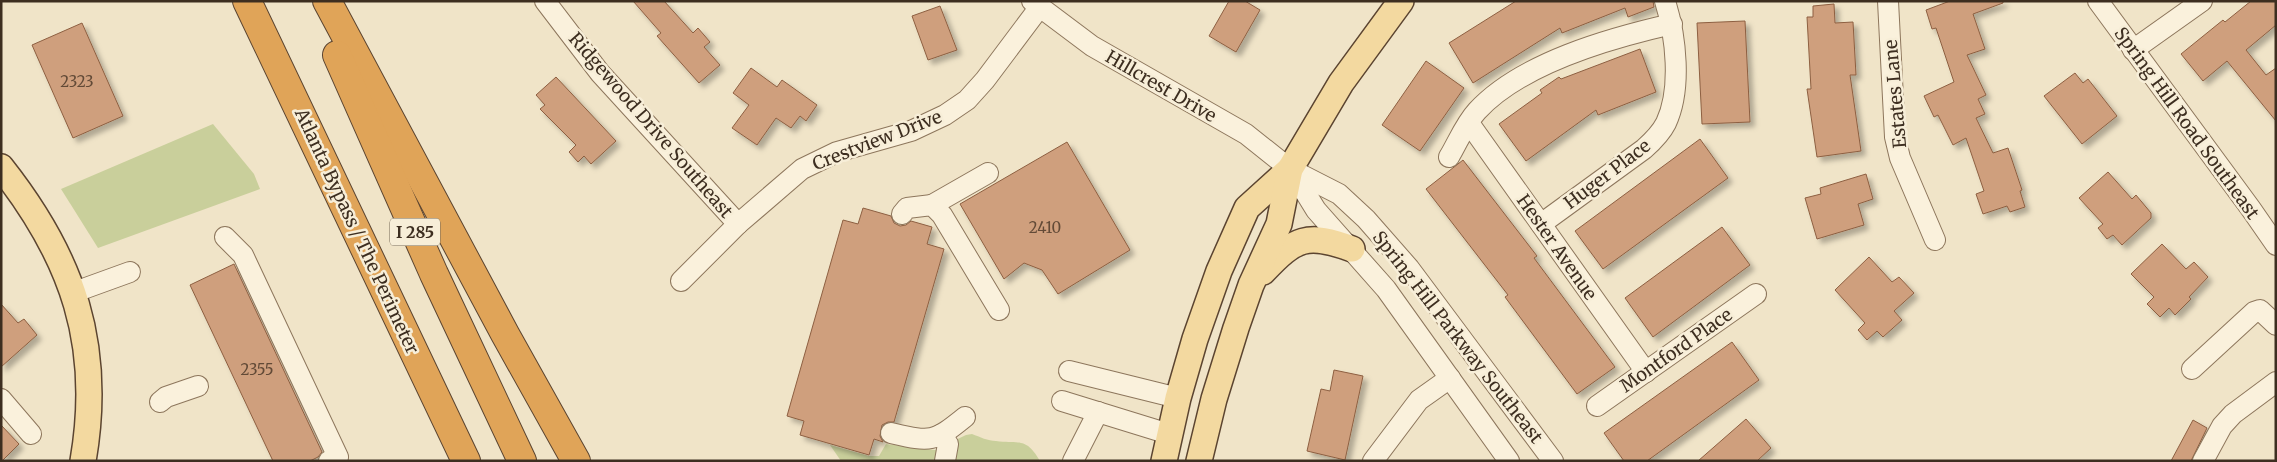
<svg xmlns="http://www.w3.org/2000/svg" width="2277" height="462" viewBox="0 0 2277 462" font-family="Merriweather,serif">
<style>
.green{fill:#c9cf9b}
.building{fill:#cf9f7d;stroke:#8d5f41;filter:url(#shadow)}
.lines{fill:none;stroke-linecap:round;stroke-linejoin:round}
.minor-casing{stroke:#8d765c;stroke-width:22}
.major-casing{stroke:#5b4430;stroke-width:28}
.highway-casing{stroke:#5b4430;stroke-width:30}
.minor{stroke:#faf1dc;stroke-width:20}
.major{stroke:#f3d9a0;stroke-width:25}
.highway{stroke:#e0a458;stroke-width:28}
.labels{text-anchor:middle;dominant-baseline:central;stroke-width:5;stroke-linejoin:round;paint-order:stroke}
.number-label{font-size:15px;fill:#624a37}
.shield{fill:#f7eed8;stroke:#756857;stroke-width:1}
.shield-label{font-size:16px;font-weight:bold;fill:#3d2e20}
.street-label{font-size:18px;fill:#3d2e20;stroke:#f7eed8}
</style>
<defs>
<filter id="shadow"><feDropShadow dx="4.5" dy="4.5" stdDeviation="2.5" flood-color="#0004"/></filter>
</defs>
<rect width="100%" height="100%" fill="#f0e4c8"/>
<g class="green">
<path d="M213 124 254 174 260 189 98 248 61 189Z"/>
<path d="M972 434C980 437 988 441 996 441 1020 444 1026 437 1040 461H841L830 445 869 456H879L886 444 935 450 966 435Z"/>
</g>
<g class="building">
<path d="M633 1H664L693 33 698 28 710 42 704 47 720 65 699 83 657 36 661 33Z"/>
<path d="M1229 1H1245L1260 10 1236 52 1209 36Z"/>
<path d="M1516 1H1653L1654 7 1628 17 1625 8 1562 33 1560 28 1473 83 1449 43Z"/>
<path d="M1950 1H2003V3L1973 14 1985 49 1967 55 1986 95 1978 99 1985 114 1976 118 1993 153 2008 148 2022 190 2020 191 2025 207 2010 212 2007 206 1983 214 1976 194 1984 191 1966 138 1953 145 1938 115 1934 117 1924 96 1954 82 1936 28 1932 29 1926 10Z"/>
<path d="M2251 1H2276V25L2246 50 2266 75 2276 68V121L2227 61 2203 81 2181 54 2223 20 2225 22Z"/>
<path d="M1834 4 1835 23 1853 22 1856 75H1850L1861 151 1817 157 1807 89H1811L1807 17H1813V6Z"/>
<path d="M940 6 957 50 928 60 912 16Z"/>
<path d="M1745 21 1750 122 1702 124 1697 23Z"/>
<path d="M82 23 123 116 73 138 32 45Z"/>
<path d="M1640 49 1656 92 1598 115 1596 110 1526 161 1499 124 1542 93 1540 90 1559 77 1561 79Z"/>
<path d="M1426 61 1464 88 1420 151 1382 125Z"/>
<path d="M751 68 777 87 782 80 817 105 806 121 800 116 791 128 776 118 757 145 732 128 749 105 733 93Z"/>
<path d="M2075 73 2083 83 2088 79 2117 116 2082 144 2044 96Z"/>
<path d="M556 77 616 141 591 164 584 156 578 162 569 152 576 145 540 109 545 105 536 95Z"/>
<path d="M1700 139 1728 178 1603 269 1575 231Z"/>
<path d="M1067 142 1130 250 1058 294 1042 270 1024 263 1004 279 960 204Z"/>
<path d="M1463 160 1537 256 1534 258 1615 367 1577 394 1505 297 1508 295 1426 189Z"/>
<path d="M2108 172 2132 199 2136 195 2151 213V218L2122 245 2113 235 2107 239 2098 228 2103 224 2079 198Z"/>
<path d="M1866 174 1873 199 1858 204 1864 225 1817 239 1805 198 1821 194 1820 188Z"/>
<path d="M863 208 891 216 894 223 900 226 906 225 911 221 932 227 927 244 944 249 894 422H888L882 425 880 436 883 442 874 439 869 455 800 435 804 421 787 416 843 220 858 224Z"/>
<path d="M1722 227 1750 265 1653 337 1625 298Z"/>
<path d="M2162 244 2186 269 2194 262 2208 277 2189 297 2191 299 2175 315 2169 308 2160 317 2147 304 2154 297 2131 274Z"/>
<path d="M1869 257 1892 282 1899 277 1914 293 1894 311 1902 320 1883 337 1877 331 1867 340 1858 330 1865 323 1835 290Z"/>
<path d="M234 264 322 452 318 457 310 461H273L190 285Z"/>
<path d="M1 304 18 323 24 319 37 335 1 367Z"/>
<path d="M1732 342 1759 380 1647 461H1624L1604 433Z"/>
<path d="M1334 370 1363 376 1345 460 1307 451 1321 389 1330 391Z"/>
<path d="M1746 419 1771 448 1757 461H1698Z"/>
<path d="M2193 420 2207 428 2191 461H2171Z"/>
<path d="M1 425 19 444 2 461H1Z"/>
</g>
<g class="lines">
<defs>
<g id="minor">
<path d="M545 1 600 73 738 224"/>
<path d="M1032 1 1092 46 1246 134 1290 169 1339 194 1366 219 1409 268 1553 461"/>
<path d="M1888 1 1895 137 1900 158 1935 240"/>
<path d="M2098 1 2251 209 2276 245"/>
<path d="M2133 50 2202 1"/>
<path d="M1469 123 1646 372"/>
<path d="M1449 157C1458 142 1465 124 1477 111 1521 63 1610 38 1672 24"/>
<path d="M1292 171 1316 210 1386 289 1509 461"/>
<path d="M932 205 988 173"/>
<path d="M902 214 907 208 932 205 942 215 999 310"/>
<path d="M1541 224 1644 149C1653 141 1661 133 1666 123 1682 89 1676 36 1665 1"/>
<path d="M225 237 243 255 338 457 329 461"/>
<path d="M681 281 738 224 802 169 837 152 911 131 945 115 967 100 985 80 1039 8"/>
<path d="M72 293 130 272"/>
<path d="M2192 369 2254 312 2260 310 2276 325"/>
<path d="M1069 371 1178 398"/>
<path d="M1 399 31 434"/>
<path d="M1062 401 1169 434"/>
<path d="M160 402 166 397 198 386"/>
<path d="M1597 406 1756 294"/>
<path d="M891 433C931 442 933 443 965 417"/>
<path d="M940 435 948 444 945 461"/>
<path d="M1073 461 1098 412"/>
<path d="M1373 461 1419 400 1450 378"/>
<path d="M2203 461 2222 426 2233 414 2276 382"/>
</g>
<g id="major">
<path d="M1 167C73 258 103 345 83 461"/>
<path d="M1263 272C1295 238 1307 232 1352 249"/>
<path d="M1164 461 1178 398 1195 339 1219 271 1247 208 1290 169"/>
<path d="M1199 461 1214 399 1236 328 1251 285 1279 224 1290 169 1341 83 1401 1"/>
</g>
<g id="highway">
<path d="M247 1 466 461"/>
<path d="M327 1 505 334 576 461"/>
<path d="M337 55 434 274 522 461"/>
</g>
</defs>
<use href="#minor" class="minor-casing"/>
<use href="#major" class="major-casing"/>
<use href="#highway" class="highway-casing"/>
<use href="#minor" class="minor"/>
<use href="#major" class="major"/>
<use href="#highway" class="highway"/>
</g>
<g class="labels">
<g class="number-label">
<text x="77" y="81">2323</text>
<text x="1045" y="227">2410</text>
<text x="257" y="369">2355</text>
</g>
<rect class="shield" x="390" y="218.5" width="50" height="27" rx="4"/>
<g class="shield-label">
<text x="415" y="232">I 285</text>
</g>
<g class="street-label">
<text transform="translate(1161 86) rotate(30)">Hillcrest Drive</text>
<text transform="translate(1895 94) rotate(-95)">Estates Lane</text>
<text transform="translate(2187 123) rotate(54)">Spring Hill Road Southeast</text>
<text transform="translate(651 125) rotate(49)">Ridgewood Drive Southeast</text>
<text transform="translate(877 140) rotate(-21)">Crestview Drive</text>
<text transform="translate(1607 174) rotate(-37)">Huger Place</text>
<text transform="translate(357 231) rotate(65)">Atlanta Bypass / The Perimeter</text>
<text transform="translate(1557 247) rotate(55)">Hester Avenue</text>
<text transform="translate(1458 337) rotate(52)">Spring Hill Parkway Southeast</text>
<text transform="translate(1676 350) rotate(-35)">Montford Place</text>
</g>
</g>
<rect width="2277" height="462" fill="none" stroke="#3d2e20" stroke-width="5"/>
</svg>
